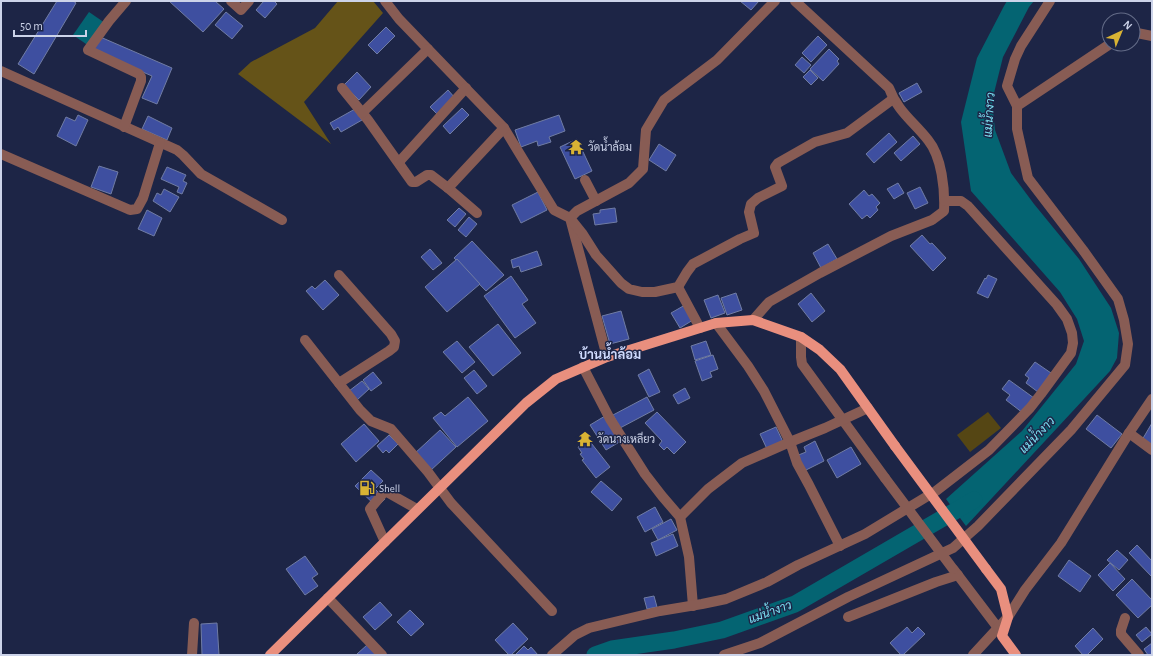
<svg xmlns="http://www.w3.org/2000/svg" width="1153" height="656" viewBox="0 0 1153 656" font-family="'Alegreya Sans',Sarabun,sans-serif">
<style>
.green{fill:#554614}
.forest{fill:#655318}
.water{fill:#046472}
.lines{fill:none;stroke-linecap:round;stroke-linejoin:round}
.river{stroke:#046472;stroke-width:17}
.building{fill:#3e4fa0;stroke:#707ca4}
.minor{stroke:#885c54;stroke-width:10}
.major{stroke:#e98f7e;stroke-width:10}
.minor-bridge{stroke:#885c54;stroke-width:10}
.major-bridge{stroke:#e98f7e;stroke-width:10}
.labels{text-anchor:middle;dominant-baseline:central;stroke-width:3;stroke-linejoin:round;paint-order:stroke}
.poi-label{font-size:11px;fill:#ccd3e9;stroke:#1d2546;text-anchor:start}
.water-label{font-size:12px;font-style:italic;fill:#7ce0f3;stroke:#1d2546}
.quarter-label{font-size:13px;font-weight:bold;fill:#d0dbfe;stroke:#1d2546}
</style>
<rect width="100%" height="100%" fill="#1d2546"/>
<path class="green" d="M988 412 1001 428 970 452 957 435Z"/>
<path class="forest" d="M338 1H373L383 13 304 102 331 144 238 74 251 62 315 28Z"/>
<g class="water">
<path d="M1007 1H1034L1029 7 1003 57 992 101 995 130 1011 173 1034 204 1079 259 1111 308 1119 333 1117 358 1110 371 966 526 946 499 1022 431 1076 364 1084 341 1077 319 1060 292 971 191 961 122 977 58 1004 6Z"/>
<path d="M89 12 105 23 89 46 73 35Z"/>
</g>
<g class="lines">
<path class="river" d="M595 655 612 649 674 640 722 630 795 604 974 500"/>
</g>
<g class="building">
<path d="M57 1H73L76 3 34 74 18 64Z"/>
<path d="M169 1H215L224 9 203 32Z"/>
<path d="M264 1H274L277 4 265 18 256 10Z"/>
<path d="M740 1H759L751 10Z"/>
<path d="M226 12 243 26 232 39 215 25Z"/>
<path d="M386 27 395 36 377 54 368 45Z"/>
<path d="M98 36 172 68 157 104 142 98 152 76 92 50Z"/>
<path d="M818 36 827 45 811 62 802 53Z"/>
<path d="M829 49 839 59 837 61 839 64 823 81 810 69Z"/>
<path d="M802 57 811 65 804 73 795 65Z"/>
<path d="M810 70 818 78 811 85 803 77Z"/>
<path d="M357 72 371 87 359 100 344 85Z"/>
<path d="M917 83 922 92 904 102 899 93Z"/>
<path d="M448 90 455 98 438 115 430 107Z"/>
<path d="M462 108 469 115 450 134 443 126Z"/>
<path d="M355 109 362 120 341 132 338 127 334 130 330 123Z"/>
<path d="M78 115 88 120 76 146 57 136 66 117 75 121Z"/>
<path d="M559 115 565 131 549 137 551 142 538 146 537 141 521 147 515 130Z"/>
<path d="M148 116 172 128 167 140 142 129Z"/>
<path d="M889 133 897 142 874 163 866 154Z"/>
<path d="M913 136 920 144 901 161 894 153Z"/>
<path d="M577 139 592 171 575 179 560 147Z"/>
<path d="M659 144 676 155 666 171 649 160Z"/>
<path d="M99 166 118 172 111 194 91 187Z"/>
<path d="M167 167 186 175 183 181 187 183 182 194 177 192 179 187 161 179Z"/>
<path d="M898 183 904 193 894 199 887 189Z"/>
<path d="M920 187 928 203 915 209 907 193Z"/>
<path d="M164 189 179 197 170 212 153 201 157 193 161 195Z"/>
<path d="M864 190 869 196 872 194 880 203 876 207 878 210 870 218 867 215 862 219 849 204Z"/>
<path d="M538 192 547 210 521 223 512 205Z"/>
<path d="M459 208 466 214 455 227 447 220Z"/>
<path d="M615 208 617 222 595 225 593 214 600 213V210Z"/>
<path d="M147 210 162 218 154 236 138 229Z"/>
<path d="M469 217 477 224 466 237 458 230Z"/>
<path d="M922 235 930 244 932 243 946 258 933 271 910 246Z"/>
<path d="M472 241 504 275 486 291 454 258Z"/>
<path d="M828 244 837 259 821 268 813 253Z"/>
<path d="M430 249 442 263 433 270 421 257Z"/>
<path d="M537 251 542 265 521 272 519 266 513 268 511 260Z"/>
<path d="M457 259 480 284 447 312 425 287Z"/>
<path d="M988 275 997 279 988 298 977 293 985 278 986 279Z"/>
<path d="M511 276 528 300 522 304 536 323 515 338 484 296Z"/>
<path d="M325 280 339 295 323 310 306 291 312 286 315 289Z"/>
<path d="M736 293 742 310 727 315 721 298Z"/>
<path d="M811 293 825 311 812 322 798 304Z"/>
<path d="M718 295 725 313 711 318 704 300Z"/>
<path d="M685 305 693 320 680 328 671 313Z"/>
<path d="M621 311 629 339 610 344 602 316Z"/>
<path d="M498 324 521 353 493 376 469 347Z"/>
<path d="M457 341 475 362 462 373 443 352Z"/>
<path d="M706 341 711 355 695 360 691 346Z"/>
<path d="M713 355 718 369 710 372 712 377 702 381 695 361Z"/>
<path d="M1035 362 1051 373 1038 392 1026 383 1029 378 1025 375Z"/>
<path d="M649 369 660 392 649 397 638 375Z"/>
<path d="M474 370 487 386 477 394 464 378Z"/>
<path d="M373 372 382 383 371 391 363 380Z"/>
<path d="M1009 380 1034 398 1023 413 1006 400 1010 395 1002 389Z"/>
<path d="M362 381 369 389 357 400 349 391Z"/>
<path d="M685 388 690 398 678 404 673 395Z"/>
<path d="M468 397 488 421 457 447 433 418 441 412 445 416Z"/>
<path d="M647 397 654 410 620 428 613 415Z"/>
<path d="M657 412 686 442 674 454 667 447 664 450 659 445 662 441 645 423Z"/>
<path d="M1097 415 1122 434 1111 448 1086 429Z"/>
<path d="M605 416 621 441 606 450 590 425Z"/>
<path d="M1152 423V446L1142 440Z"/>
<path d="M364 424 379 441 356 462 341 444Z"/>
<path d="M776 427 783 442 767 449 760 434Z"/>
<path d="M440 430 456 447 430 471 414 454Z"/>
<path d="M389 435 398 444 389 453 386 450 383 453 377 446Z"/>
<path d="M588 439 610 467 596 478 582 460 584 459 580 454 582 453 578 447Z"/>
<path d="M815 441 824 461 804 471 796 456 806 452 804 447Z"/>
<path d="M851 447 861 464 837 478 827 460Z"/>
<path d="M371 470 383 481 375 489 385 499 377 507 355 486Z"/>
<path d="M601 481 622 499 612 511 591 492Z"/>
<path d="M655 507 663 522 645 532 637 517Z"/>
<path d="M671 519 677 530 658 540 652 529Z"/>
<path d="M673 534 678 546 656 556 651 543Z"/>
<path d="M1137 545 1152 561V577L1129 553Z"/>
<path d="M1117 550 1128 560 1119 570 1107 560Z"/>
<path d="M305 556 318 574 312 578 318 586 305 595 286 569Z"/>
<path d="M1069 560 1091 576 1080 592 1058 576Z"/>
<path d="M1110 563 1125 579 1113 591 1098 575Z"/>
<path d="M1132 579 1152 600V605L1138 618 1116 595Z"/>
<path d="M654 596 657 607 647 609 644 598Z"/>
<path d="M380 602 392 615 375 630 363 617Z"/>
<path d="M410 610 424 624 411 636 397 622Z"/>
<path d="M217 623 219 655H202L201 624Z"/>
<path d="M513 623 528 639 511 655H509L495 640Z"/>
<path d="M907 627 912 633 918 627 925 634 903 655H901L890 643Z"/>
<path d="M1146 627 1152 634 1142 642 1136 635Z"/>
<path d="M1093 628 1103 639 1087 655H1083L1075 646Z"/>
<path d="M1152 643V655H1148L1144 649Z"/>
<path d="M367 645 376 655H358L357 654Z"/>
<path d="M524 646 528 650 531 647 538 655H515Z"/>
</g>
<g class="lines">
<g class="minor">
<path d="M231 1 241 10 249 1"/>
<path d="M385 1 399 19 504 128 554 210 570 218 607 357"/>
<path d="M775 1 717 60 664 100 646 130 643 169 629 183 577 211 570 218 582 233 596 255 621 283 629 289 642 292H655L678 287 687 272 693 264 740 239 754 233 749 212 751 204 758 198 782 186 775 167 778 163 815 142 847 133 893 99"/>
<path d="M1133 34 1137 33 1152 36"/>
<path d="M1 71 177 150 183 155 201 174 282 220"/>
<path d="M342 88 368 120 412 182H416L427 175H431L448 188 477 213"/>
<path d="M1017 106 1110 44"/>
<path d="M362 113 428 49"/>
<path d="M124 127 141 81V77L139 74 88 50 109 21 126 1"/>
<path d="M1 154 130 210 137 209 143 198 160 143"/>
<path d="M399 162 466 88"/>
<path d="M585 180 596 201"/>
<path d="M448 188 504 128"/>
<path d="M678 287 700 328"/>
<path d="M753 320 769 302 820 273 891 236 932 220 944 211C945 190 942 157 928 140 913 121 898 112 889 88L795 1"/>
<path d="M716 323 748 366 764 391 790 442 797 463 809 485 840 546"/>
<path d="M801 337V357L802 364 885 478"/>
<path d="M305 340 360 410 371 421 391 429 428 472 451 503 552 611"/>
<path d="M583 367 610 419 645 474 662 496 680 517 689 557 693 606"/>
<path d="M339 383 389 351 394 347 395 341 391 334 339 275"/>
<path d="M1129 433 1152 450"/>
<path d="M680 517 708 489 742 463 790 442 825 428 868 408"/>
<path d="M385 542 370 509 385 491 417 509"/>
<path d="M954 570 998 628"/>
<path d="M328 598 382 655"/>
<path d="M848 617 936 582 958 575"/>
<path d="M1125 618 1121 630V634L1139 655"/>
<path d="M192 655 194 623"/>
<path d="M552 655 575 635 589 628 660 611 702 604 726 599 767 582 798 565 865 534 936 491 989 450 1030 408 1041 394 1071 353 1073 343 1072 333 1067 319 1057 305 968 206 961 201H945"/>
<path d="M724 655 760 643 848 597 953 548 978 526 1071 430 1125 365 1128 344 1124 320 1118 299 1083 250 1028 178 1017 129V106L1007 86 1015 59 1021 46 1050 1"/>
<path d="M973 655 1008 617 1025 590 1061 543 1129 433 1152 399"/>
</g>
<g class="major">
<path d="M986 569 1001 589 1008 617 1002 636 1016 655"/>
<path d="M270 655 526 403 556 379 607 357 716 323 753 320 801 337 820 350 840 369 895 446"/>
</g>
<path class="minor-bridge" d="M885 478 953 569"/>
<path class="major-bridge" d="M895 446 986 569"/>
</g>
<defs>
<symbol id="temple-bare" viewBox="-9 -9 18 18"><path d="M0-6L5-2H3V0L6.5 2.5H4V6H1.5V3h-3V6H-4V2.5H-6.5L-3 0V-2H-5Z" fill="#d9b334" stroke="#1d2546" stroke-width="2.5" paint-order="stroke"/></symbol>
<symbol id="fuel-bare" viewBox="-9 -9 18 18"><path d="M-5.5-6h7V0h2V4h1.3V-2.5L3-4.5l.8-.8L6-3V5H2.5V1h-1V6h-7ZM-4.2-4.7v3.2H.2V-4.7Z" fill="#d9b334" stroke="#1d2546" stroke-width="2.5" paint-order="stroke"/></symbol>
</defs>
<g fill-rule="evenodd">
<use href="#temple-bare" x="565" y="136" width="22" height="22"/>
<use href="#temple-bare" x="574" y="428" width="22" height="22"/>
<use href="#fuel-bare" x="356" y="477" width="22" height="22"/>
</g>
<g class="labels">
<g class="poi-label">
<text x="588" y="147">วัดน้ำล้อม</text>
<text x="597" y="439">วัดนางเหลียว</text>
<text x="379" y="488">Shell</text>
</g>
<g class="water-label">
<text transform="translate(989 115) rotate(-86)">แม่น้ำงาว</text>
<text transform="translate(1037 435) rotate(-46)">แม่น้ำงาว</text>
<text transform="translate(770 612) rotate(-20)">แม่น้ำงาว</text>
</g>
<g class="quarter-label">
<text x="610" y="355">บ้านน้ำล้อม</text>
</g>
</g>
<rect width="1153" height="656" fill="none" stroke="#ccd3e9" stroke-width="4"/>
<g transform="translate(1121 32) rotate(44)"><circle r="19" fill="#1d2546" stroke="#636b87"/>
<path d="M0-3L7 15L0 10L-7 15Z" fill="#d9b334"/>
<text y="-6" font-size="11" font-weight="bold" text-anchor="middle" fill="#ccd3e9">N</text>
</g>
<path d="M14 30v6h72v-6" fill="none" stroke="#ccd3e9" stroke-width="2"/>
<text x="20" y="30" font-size="12" fill="#ccd3e9" stroke="#1d2546" stroke-width="3" paint-order="stroke">50 m</text>
</svg>
